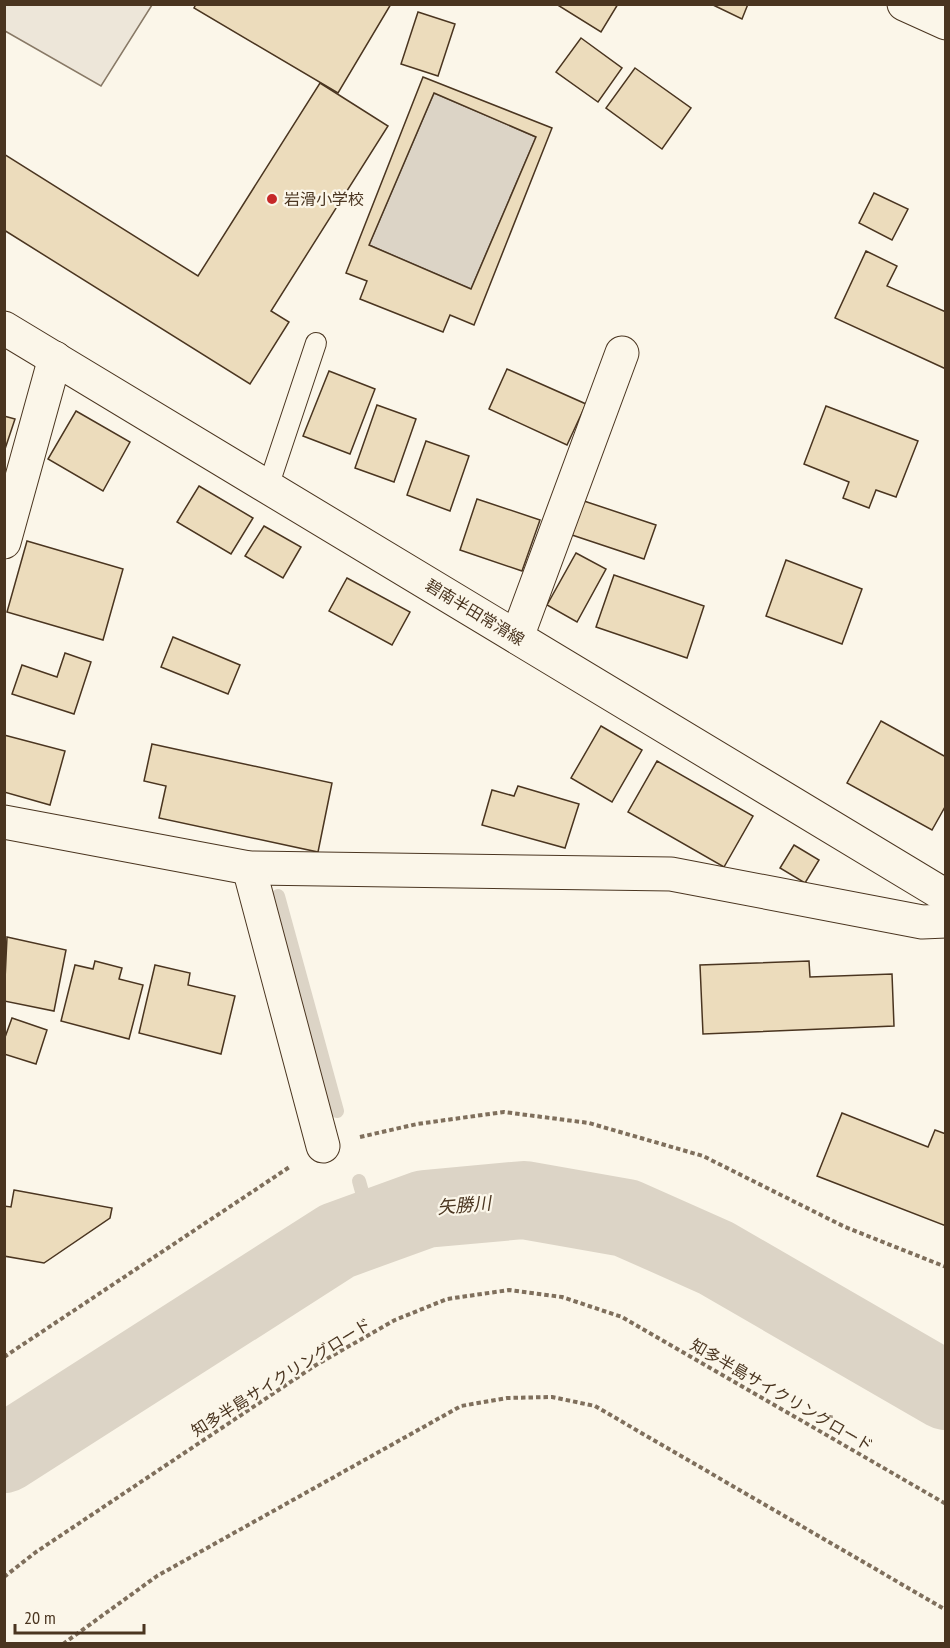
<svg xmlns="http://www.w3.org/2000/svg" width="950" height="1648" viewBox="0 0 950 1648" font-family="'PT Sans Narrow','Noto Sans JP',sans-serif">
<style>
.green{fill:#ede6d9;stroke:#887966;stroke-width:1.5}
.water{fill:#dcd4c6;stroke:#887966;stroke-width:1.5}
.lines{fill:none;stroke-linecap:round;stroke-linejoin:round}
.stream{stroke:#dcd4c6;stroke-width:14}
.river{stroke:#dcd4c6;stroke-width:78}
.building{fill:#ecdcbc;stroke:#4a3520;stroke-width:1.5;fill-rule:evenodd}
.service-casing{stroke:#4a3520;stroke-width:22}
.minor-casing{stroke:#4a3520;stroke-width:35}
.secondary-casing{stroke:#4a3520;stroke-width:35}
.path{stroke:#7f6f5c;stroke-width:4;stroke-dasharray:4.5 3;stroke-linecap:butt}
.service{stroke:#fbf6e9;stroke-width:20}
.minor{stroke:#fbf6e9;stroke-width:33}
.secondary{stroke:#fbf6e9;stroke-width:33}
.poi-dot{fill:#c62828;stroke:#fbf6e9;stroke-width:2}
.labels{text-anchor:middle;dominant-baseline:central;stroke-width:4.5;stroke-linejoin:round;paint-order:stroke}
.poi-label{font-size:16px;fill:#4a3520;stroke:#fbf6e9;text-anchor:start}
.street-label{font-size:16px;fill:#4a3520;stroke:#fbf6e9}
.water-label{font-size:18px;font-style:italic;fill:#4a3520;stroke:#fbf6e9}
</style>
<rect width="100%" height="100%" fill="#fbf6e9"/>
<path class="green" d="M5 4H152V5L101 86 5 31Z"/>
<path class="water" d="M434 93 536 137 471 289 369 245Z"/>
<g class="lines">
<g class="stream">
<path d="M278 896 337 1111"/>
<path d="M359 1181 372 1228"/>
</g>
<path class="river" d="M4 1454 337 1241 425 1209 524 1200 626 1218 716 1258 946 1391"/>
</g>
<g class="building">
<path d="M196 4H391L338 93 194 8Z"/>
<path d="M556 4H618L601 32Z"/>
<path d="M711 4H748L742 19Z"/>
<path d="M418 12 455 24 438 76 401 64Z"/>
<path d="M581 38 622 68 598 102 556 72Z"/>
<path d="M635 68 691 108 662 149 606 108Z"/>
<path d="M423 77 552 128 474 325 450 315 443 332 360 299 367 281 346 273ZM434 93 536 137 471 289 369 245Z"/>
<path d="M320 83 388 126 271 311 289 322 250 384 4 230V154L198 276Z"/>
<path d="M874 193 908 209 892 240 859 223Z"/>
<path d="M866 251 897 266 887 286 946 312V369L835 318Z"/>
<path d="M507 369 586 404 567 445 489 409Z"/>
<path d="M329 371 375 389 350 454 303 436Z"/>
<path d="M377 405 416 419 394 482 355 468Z"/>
<path d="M826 406 918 441 896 497 876 490 869 508 843 498 849 482 804 464Z"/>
<path d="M76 411 130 442 103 491 48 459Z"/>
<path d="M4 416 15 419 4 452Z"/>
<path d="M426 441 469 456 450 511 407 495Z"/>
<path d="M199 486 253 518 231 554 177 522Z"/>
<path d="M477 499 540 520 522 571 460 550Z"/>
<path d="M584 501 656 525 644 559 572 535Z"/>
<path d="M264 526 301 547 283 578 245 556Z"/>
<path d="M27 541 123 569 103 640 7 612Z"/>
<path d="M576 553 606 569 577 622 547 605Z"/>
<path d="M786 560 862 589 842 644 766 616Z"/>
<path d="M614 575 704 606 687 658 596 627Z"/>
<path d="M347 578 410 612 392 645 329 611Z"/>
<path d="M173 637 240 665 228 694 161 667Z"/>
<path d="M65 653 91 662 74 714 12 694 22 665 57 677Z"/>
<path d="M881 721 946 757V805L932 830 847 783Z"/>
<path d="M601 726 642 750 612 802 571 778Z"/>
<path d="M4 735 65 751 50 805 4 792Z"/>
<path d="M152 744 332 783 318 852 159 818 166 786 144 781Z"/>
<path d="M657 761 753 816 724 867 628 812Z"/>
<path d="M518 786 579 804 565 848 482 825 492 790 514 796Z"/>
<path d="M794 845 819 860 805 883 780 868Z"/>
<path d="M7 937 66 950 54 1011 4 1001Z"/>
<path d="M95 961 122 968 119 979 143 985 129 1039 61 1021 75 965 93 969Z"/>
<path d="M809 961 810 977 892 974 894 1026 703 1034 700 965Z"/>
<path d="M155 965 190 973 188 985 235 996 221 1054 139 1033Z"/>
<path d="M12 1018 47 1030 36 1064 4 1054V1040Z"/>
<path d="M842 1113 928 1147 935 1130 946 1134V1226L817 1176Z"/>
<path d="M14 1190 112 1208 110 1218 44 1263 4 1256V1206L11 1207Z"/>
</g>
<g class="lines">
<defs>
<path id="service" d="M268 487 316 343"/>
<g id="minor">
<path d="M904 4 946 23"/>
<path d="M4 542 55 358"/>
<path d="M517 637 622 353"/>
<path d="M4 822 249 868 671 874 922 922 946 921"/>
<path d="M249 868 323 1146"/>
</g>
<path id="secondary" d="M4 328 946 896"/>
</defs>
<use href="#service" class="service-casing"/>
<use href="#minor" class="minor-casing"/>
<use href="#secondary" class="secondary-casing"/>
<g class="path">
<path d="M360 1137 417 1124 504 1112 589 1123 703 1156 845 1227 946 1267"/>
<path d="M4 1357 291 1166"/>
<path d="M4 1577 36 1552 316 1365 395 1320 447 1299 509 1290 562 1297 622 1317 946 1504"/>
<path d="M63 1644 157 1576 461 1406 507 1398 552 1397 595 1406 946 1610"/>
</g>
<use href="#service" class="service"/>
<use href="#minor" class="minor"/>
<use href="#secondary" class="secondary"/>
</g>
<circle class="poi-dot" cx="272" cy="199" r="6"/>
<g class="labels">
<g class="poi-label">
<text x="284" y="199">岩滑小学校</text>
</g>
<g class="street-label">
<text transform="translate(475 612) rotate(31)">碧南半田常滑線</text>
<text transform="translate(281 1377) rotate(-32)">知多半島サイクリングロード</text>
<text transform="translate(782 1395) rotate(30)">知多半島サイクリングロード</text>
</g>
<g class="water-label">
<text transform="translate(464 1205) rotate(-5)">矢勝川</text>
</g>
</g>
<rect width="950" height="1648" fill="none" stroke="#4a3520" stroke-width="12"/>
<path d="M15 1624v9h129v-9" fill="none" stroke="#4a3520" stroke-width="3"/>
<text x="24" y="1624" font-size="18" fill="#4a3520" stroke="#fbf6e9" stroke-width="4.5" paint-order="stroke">20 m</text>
</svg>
